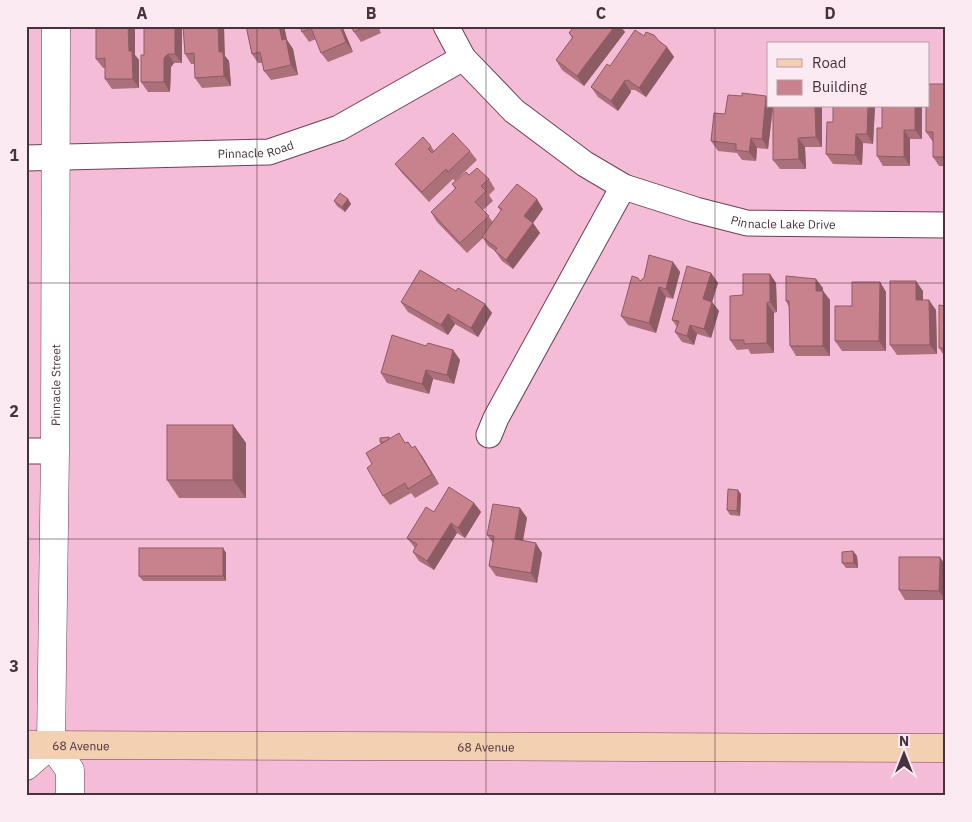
<svg xmlns="http://www.w3.org/2000/svg" width="972" height="822" viewBox="0 0 972 822" font-family="'IBM Plex Sans',sans-serif">
<style>
.lines{fill:none;stroke-linecap:round;stroke-linejoin:round}
.minor-casing{stroke:#6f3f58;stroke-width:27}
.tertiary-casing{stroke:#6f3f58;stroke-width:29}
.secondary-casing{stroke:#6f3f58;stroke-width:29}
.minor{stroke:#fff;stroke-width:25}
.tertiary{stroke:#fff;stroke-width:28}
.secondary{stroke:#f4d0b2;stroke-width:28}
.wall{fill:#ac707a}
.shaded-wall{fill:#8c5b63}
.building{fill:#c8828e;stroke:#8c5b63}
.grid{fill:none;stroke:#48313c;stroke-width:1;stroke-opacity:0.55}
.labels{text-anchor:middle;dominant-baseline:central;stroke-width:5;stroke-linejoin:round;paint-order:stroke}
.street-label{font-size:12px;fill:#48313c;stroke:#fceaf2}
.neatline{fill:none;stroke:#48313c;stroke-width:2}
.grid-label{font-size:16px;text-anchor:middle;font-weight:bold;fill:#48313c}
</style>
<rect width="100%" height="100%" fill="#f5bcd7"/>
<g class="lines">
<defs>
<g id="minor">
<path id="s1" d="M446 26 463 58 514 111 585 164 624 187 696 210 747 223 946 225"/>
<path id="s2" d="M26 158 269 152 339 128 463 58"/>
<path d="M489 435 496 418 618 196 624 187"/>
<path d="M26 451H55"/>
</g>
<g id="tertiary">
<path id="s3" d="M51 744 55 451 56 26"/>
<path d="M51 744 70 770V796"/>
<path d="M26 766 51 744"/>
</g>
<g id="secondary">
<path id="s4" d="M26 745 946 748"/>
</g>
</defs>
<use href="#minor" class="minor-casing"/>
<use href="#tertiary" class="tertiary-casing"/>
<use href="#secondary" class="secondary-casing"/>
<use href="#minor" class="minor"/>
<use href="#tertiary" class="tertiary"/>
<use href="#secondary" class="secondary"/>
</g>
<g class="wall">
<path d="M96 26H135V55L139 60V88L112 89 105 79V68H103L96 59Z"/>
<path d="M144 26H180L182 29V63H174L171 67 170 92H148L141 82 144 55Z"/>
<path d="M183 26 225 56 229 61 231 86 202 88 195 78V64H191L185 54Z"/>
<path d="M246 26H284L287 40 293 49 298 75 271 80 264 71 263 63H258L252 54Z"/>
<path d="M300 26H342L353 52 328 62 321 53 316 39 309 42 302 32Z"/>
<path d="M351 26H378L381 33 361 42 354 32Z"/>
<path d="M574 26H620L625 32 584 86 562 70 556 60 572 38 569 33Z"/>
<path d="M644 36 659 41 667 47 674 57 646 97 635 90H631V92L618 111 598 97 591 87 610 66Z"/>
<path d="M946 84V166H939L933 157V142L926 132Z"/>
<path d="M768 106H821L822 108V147H805L806 169H780L773 160V107L768 149 757 148 756 161 742 160 737 153 718 151 711 141 725 114Z"/>
<path d="M833 106H875L873 144 863 143 862 165 833 164 826 154 833 122Z"/>
<path d="M922 106V139H910V166H883L877 156 882 128Z"/>
<path d="M431 146 434 151H470L477 160 455 181 453 179 429 202 402 173 395 164Z"/>
<path d="M469 175 489 179 495 189 489 195 493 201 483 210 493 222 501 211 498 207 543 209 533 223 540 233 513 269 502 261 495 251 488 246 483 238 467 253 437 222 431 212 455 189 452 184Z"/>
<path d="M348 199 351 204 345 212 337 206 334 201Z"/>
<path d="M673 262 680 272 673 299 666 297 656 333 628 325 621 316 640 281Z"/>
<path d="M711 273 718 283 712 302 719 311 711 338 697 334 694 345 682 342 675 332 677 327 672 320Z"/>
<path d="M770 274 776 283 777 312 774 313V353L751 354 748 349 737 350 730 340 743 295Z"/>
<path d="M880 282 886 292V351H842L835 341 852 306Z"/>
<path d="M823 288V291L830 300V356H796L790 346 789 307 786 301Z"/>
<path d="M456 291 485 304 492 313 478 337 455 324 448 335 408 312 401 302Z"/>
<path d="M923 291V300L936 310 937 354 897 355 890 345Z"/>
<path d="M946 306V357H945L939 348Z"/>
<path d="M426 346 453 350 460 360 454 384 433 379 429 394 387 383 381 373Z"/>
<path d="M233 425 246 443V498H179L167 480Z"/>
<path d="M389 437 390 438 406 443 408 442 412 448 422 456 439 484 415 498 411 493 390 505 383 496 381 444 380 442Z"/>
<path d="M741 494 740 516 730 515 727 510Z"/>
<path d="M474 503 481 512 465 538 457 533 434 570 419 561 413 552 415 548 407 538 434 512Z"/>
<path d="M520 508 527 518 523 541 542 553 537 583 496 576 489 566 493 543 487 535Z"/>
<path d="M223 548 226 553V581H143L139 576Z"/>
<path d="M853 551 857 556 858 568H846L842 563Z"/>
<path d="M946 566V600H905L899 590Z"/>
</g>
<g class="shaded-wall">
<path d="M128 26H135V55L139 60V88L133 79 129 51Z"/>
<path d="M175 26H180L182 29V63L175 54Z"/>
<path d="M218 26H224L225 56 229 61 231 86 224 76 219 52Z"/>
<path d="M279 26H284L287 40 293 49 298 75 291 65 282 40Z"/>
<path d="M340 26H342L353 52 346 42Z"/>
<path d="M615 26H620L625 32 584 86 577 76Z"/>
<path d="M667 47 674 57 646 97 639 88Z"/>
<path d="M168 54 174 63 171 67 170 92 164 82V58Z"/>
<path d="M624 81 631 92 618 111 611 101Z"/>
<path d="M766 96 768 98V106H773L768 149 762 139Z"/>
<path d="M815 106H821L822 108V147L816 137Z"/>
<path d="M868 106H875L873 144 867 134Z"/>
<path d="M915 106H922V139L915 130Z"/>
<path d="M904 130 910 139V166L904 157Z"/>
<path d="M856 134 863 143 862 165 855 155Z"/>
<path d="M751 138 757 148 756 161 749 152Z"/>
<path d="M798 138 805 147 806 169 799 159Z"/>
<path d="M348 199 351 204 345 212 342 207Z"/>
<path d="M537 199 543 209 531 226 524 216Z"/>
<path d="M533 223 540 233 513 269 506 260Z"/>
<path d="M673 262 680 272 673 299 666 289Z"/>
<path d="M711 273 718 283 712 302 719 311 711 338 704 329 703 299Z"/>
<path d="M770 274 776 283 777 312 770 302Z"/>
<path d="M816 279 823 288V300L816 291Z"/>
<path d="M916 281 923 291V310L916 300Z"/>
<path d="M880 282 886 292V351L879 341Z"/>
<path d="M659 287 666 297 656 333 649 323Z"/>
<path d="M823 291 830 300V356L823 346Z"/>
<path d="M929 300 936 310 937 354 930 345Z"/>
<path d="M767 303 774 313V353L767 343Z"/>
<path d="M485 304 492 313 478 337 471 328Z"/>
<path d="M448 314 455 324 448 335 441 325Z"/>
<path d="M690 325 697 334 694 345 687 336Z"/>
<path d="M453 350 460 360 454 384 447 375Z"/>
<path d="M426 370 433 379 429 394 422 384Z"/>
<path d="M233 425 246 443V498L233 480Z"/>
<path d="M415 446 422 456 439 484 432 474Z"/>
<path d="M738 490 741 494 740 516 737 511Z"/>
<path d="M474 503 481 512 465 538 458 528Z"/>
<path d="M520 508 527 518 521 549 515 539Z"/>
<path d="M451 523 457 533 434 570 427 561Z"/>
<path d="M536 543 542 553 537 583 531 573Z"/>
<path d="M223 548 226 553V581L223 576Z"/>
<path d="M853 551 857 556 858 568 854 563Z"/>
<path d="M940 557 946 566V600L939 591Z"/>
</g>
<g class="building">
<path d="M96 26H128L129 51H132L133 79H105V58L96 59Z"/>
<path d="M144 26H175V54H168L164 58V82H141V55H144Z"/>
<path d="M183 26H218L219 52H223L224 76 195 78 194 53 185 54Z"/>
<path d="M246 26H279L282 40 286 39 291 65 264 71 260 52 252 54Z"/>
<path d="M300 26H340L346 42 321 53 311 28 302 32Z"/>
<path d="M351 26H367L354 32Z"/>
<path d="M574 26H615L577 76 556 60 573 37 569 33Z"/>
<path d="M635 30 644 36 646 32 654 35 659 41 667 47 639 88 628 80 624 81V82L611 101 591 87 607 64 610 66Z"/>
<path d="M928 84H946V157H933V132H926V106H928Z"/>
<path d="M742 93 766 96 762 139 751 138 749 152 736 150V144L711 141 714 113 725 114 728 95 742 96Z"/>
<path d="M773 106H815L816 137 798 138 799 159 773 160Z"/>
<path d="M833 106H868L867 134H856L855 155 826 154 827 122H833Z"/>
<path d="M882 106H915V130H904V157L877 156V128H882Z"/>
<path d="M453 133 470 151 448 172 446 169 422 192 395 164 423 137 431 146 428 149 432 153Z"/>
<path d="M477 168 489 179 481 186 486 191 475 202 489 216 460 243 431 212 456 188 452 184 466 172 469 175Z"/>
<path d="M517 184 537 199 524 216 533 223 506 260 495 251 497 248 482 237 502 209 498 207Z"/>
<path d="M340 193 348 199 342 207 334 201Z"/>
<path d="M649 255 673 262 666 289 659 287 649 323 621 316 632 276 638 278 640 281 644 278Z"/>
<path d="M687 266 711 273 703 299 712 302 704 329 690 325 687 336 675 332 679 321 672 320Z"/>
<path d="M420 270 456 291 458 288 485 304 471 328 448 314 441 325 401 302Z"/>
<path d="M743 274H770V302L767 303V343L744 344V340H730V296L743 295Z"/>
<path d="M786 276 816 279V291H823V346H790L789 301H786Z"/>
<path d="M890 281H916V300H929L930 345H890Z"/>
<path d="M852 282H880L879 341H835V306H852Z"/>
<path d="M939 305 946 306V348H939Z"/>
<path d="M392 335 426 346 428 343 453 350 447 375 426 370 422 384 381 373Z"/>
<rect x="167" y="425" width="66" height="55"/>
<path d="M399 433 405 443 408 442 412 448 415 446 432 474 408 489 405 483 383 496 367 468 372 464 366 453Z"/>
<path d="M389 437V439L384 442H380V438Z"/>
<path d="M449 487 474 503 458 528 451 523 427 561 413 552 417 544 407 538 426 507 434 512Z"/>
<path d="M728 489 738 490 737 511 727 510Z"/>
<path d="M493 504 520 508 515 539 536 543 531 573 489 566 494 536 487 535Z"/>
<rect x="139" y="548" width="84" height="28"/>
<path d="M853 551 854 563H842V552Z"/>
<path d="M899 557H940L939 591 899 590Z"/>
</g>
<path class="grid" d="M257 26V796M486 26V796M715 26V796M26 283H946M26 539H946"/>
<g class="labels">
<g class="street-label">
<text stroke="none"><textPath href="#s2" startOffset="230">Pinnacle Road</textPath></text>
<text stroke="none"><textPath href="#s1" startOffset="408">Pinnacle Lake Drive</textPath></text>
<text stroke="none"><textPath href="#s3" startOffset="359">Pinnacle Street</textPath></text>
<text stroke="none"><textPath href="#s4" startOffset="55">68 Avenue</textPath></text>
<text stroke="none"><textPath href="#s4" startOffset="460">68 Avenue</textPath></text>
</g>
</g>
<rect width="972" height="822" fill="none" stroke="#fceaf2" stroke-width="55"/>
<rect x="767" y="42" width="162" height="65" fill="#fceaf2" stroke="#b4a0a9"/>
<rect x="777" y="59" width="25" height="8" fill="#f4d0b2" stroke="#b4a0a9"/>
<text x="812" y="68" font-size="15" fill="#48313c">Road</text>
<rect x="777" y="80" width="25" height="15" fill="#c8828e" stroke="#b4a0a9"/>
<text x="812" y="92" font-size="15" fill="#48313c">Building</text>
<g transform="translate(904 754)" stroke="#fceaf2" stroke-width="4" paint-order="stroke">
<path d="M0-4L9 19L0 12L-9 19Z" fill="#48313c"/>
<text y="-8" font-size="14" font-weight="bold" text-anchor="middle" fill="#48313c">N</text>
</g>
<rect x="28" y="28" width="916" height="766" class="neatline"/>
<g class="grid-label">
<text x="142" y="19">A</text>
<text x="371" y="19">B</text>
<text x="601" y="19">C</text>
<text x="830" y="19">D</text>
<text x="14" y="161">1</text>
<text x="14" y="417">2</text>
<text x="14" y="672">3</text>
</g>
</svg>
